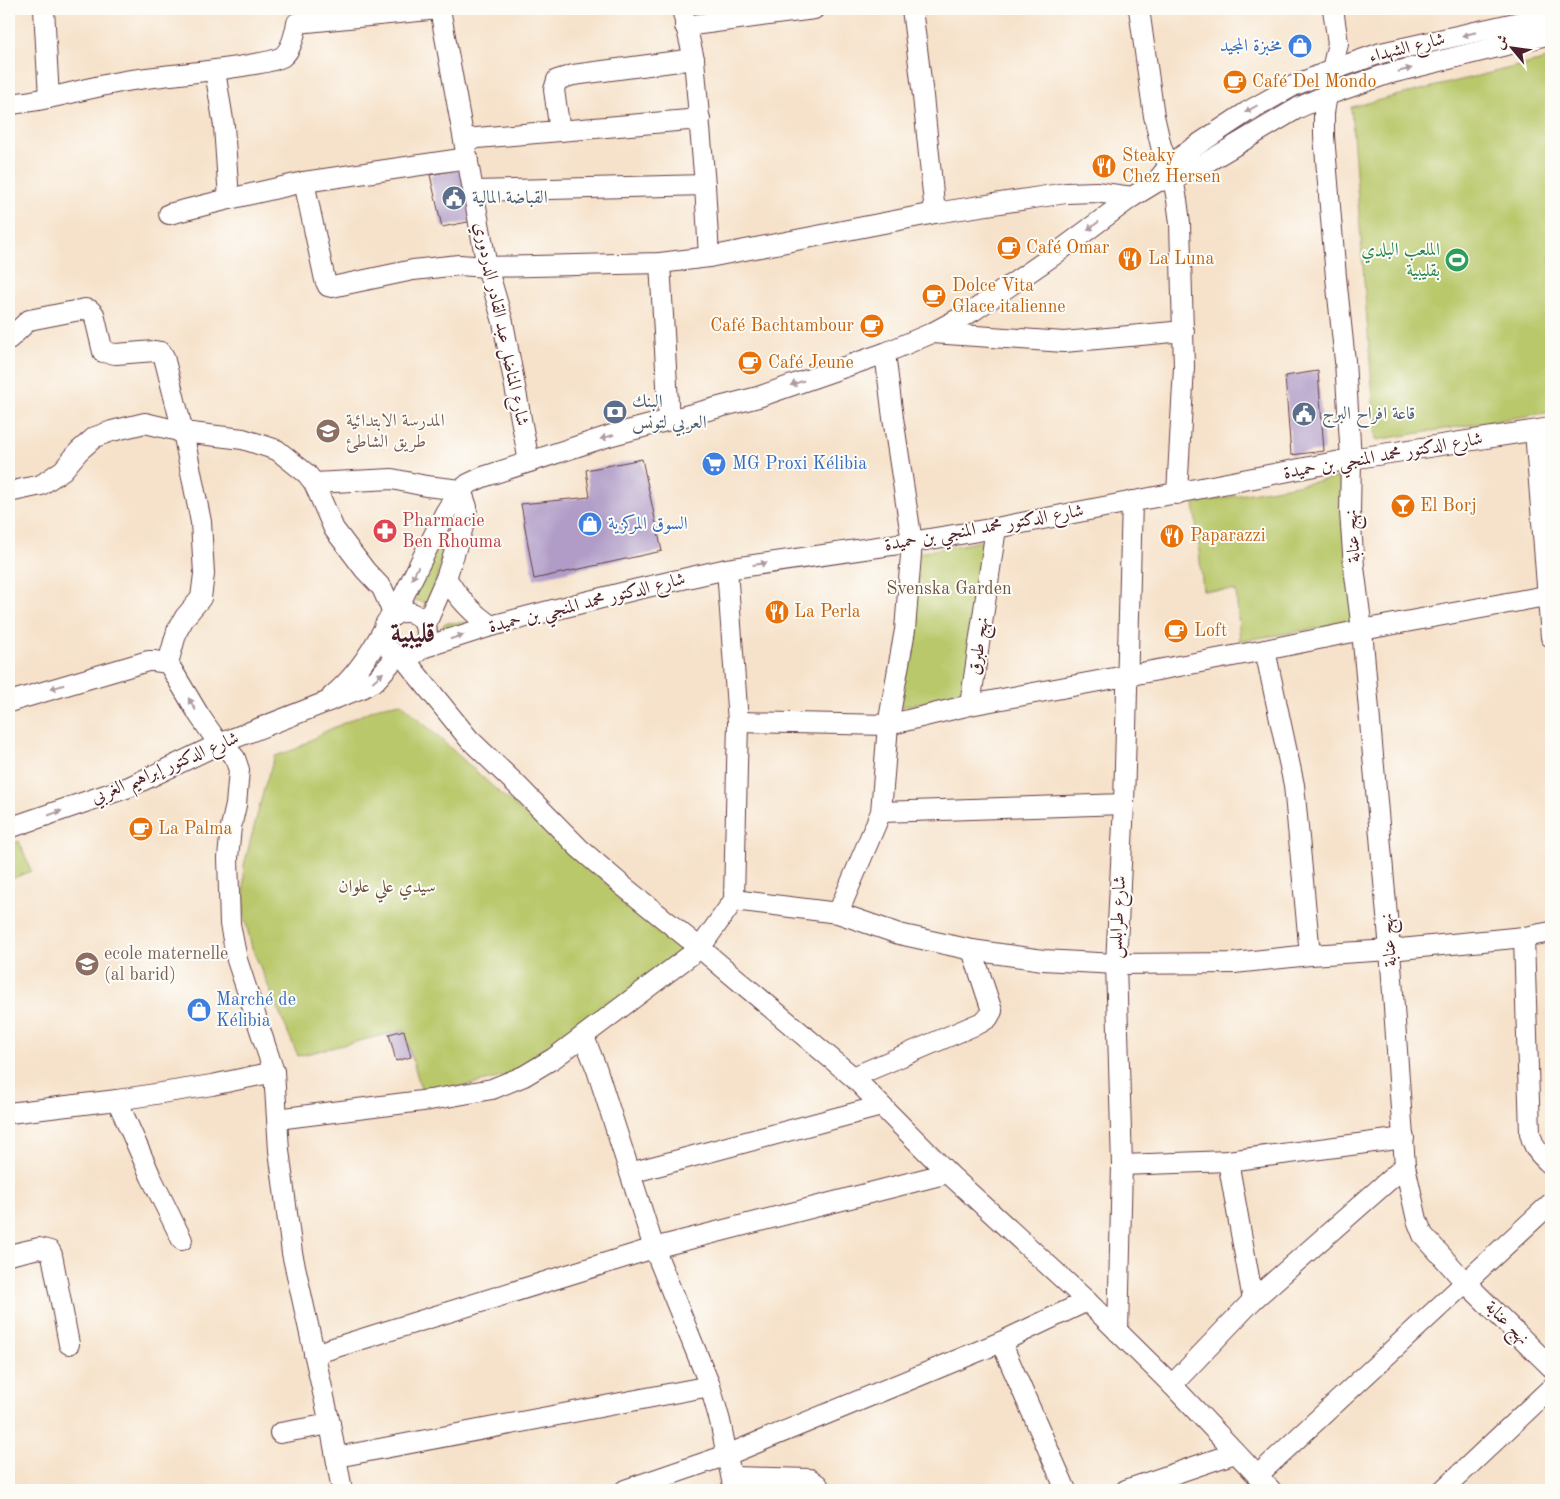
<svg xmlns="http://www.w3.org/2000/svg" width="1560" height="1499" viewBox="0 0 1560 1499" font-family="'Old Standard TT',Amiri,serif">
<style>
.green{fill:#b9c86a;stroke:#82744a}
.building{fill:#b09cc7}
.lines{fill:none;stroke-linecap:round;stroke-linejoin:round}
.minor-casing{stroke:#643c43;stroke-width:22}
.minor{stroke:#fff;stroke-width:20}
.oneway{fill:#ae9aa0}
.labels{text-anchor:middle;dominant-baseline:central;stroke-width:4;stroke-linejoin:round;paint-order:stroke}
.shop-label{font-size:18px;fill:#366cbe;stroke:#fdfcf7;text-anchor:start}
.street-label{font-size:18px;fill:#4a1f2b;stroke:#fdfcf7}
.food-label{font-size:18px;fill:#c56008;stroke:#fdfcf7;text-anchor:start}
.service-label{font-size:18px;fill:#4e5e75;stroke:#fdfcf7;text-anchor:start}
.leisure-label{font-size:18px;fill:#27864d;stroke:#fdfcf7;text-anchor:end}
.education-label{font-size:18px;fill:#785e54;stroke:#fdfcf7;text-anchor:start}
.health-label{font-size:18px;fill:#be3a42;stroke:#fdfcf7;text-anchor:start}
.park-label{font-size:18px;fill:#6b523e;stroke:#fdfcf7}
.town-label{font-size:28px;font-weight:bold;fill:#4a1f2b;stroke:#fdfcf7}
</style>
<rect width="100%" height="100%" fill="#fdfcf7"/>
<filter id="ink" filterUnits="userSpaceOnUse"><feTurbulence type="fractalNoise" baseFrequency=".02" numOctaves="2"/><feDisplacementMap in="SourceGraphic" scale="10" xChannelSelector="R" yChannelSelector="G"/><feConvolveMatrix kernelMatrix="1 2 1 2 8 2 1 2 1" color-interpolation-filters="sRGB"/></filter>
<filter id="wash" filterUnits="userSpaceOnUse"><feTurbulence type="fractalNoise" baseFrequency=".0096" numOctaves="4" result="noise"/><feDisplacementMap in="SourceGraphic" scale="20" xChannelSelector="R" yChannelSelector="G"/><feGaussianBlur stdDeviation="1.12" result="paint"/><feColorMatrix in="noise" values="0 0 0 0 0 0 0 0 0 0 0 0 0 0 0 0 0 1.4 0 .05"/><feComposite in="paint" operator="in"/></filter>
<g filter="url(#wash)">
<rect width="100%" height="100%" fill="#f6e2ca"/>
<g class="green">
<path d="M1551 58V412L1376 440 1351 107Z"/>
<path d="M1348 476 1363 621 1240 641 1236 591 1203 590 1194 503Z"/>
<path d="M457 508 429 604 407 598Z"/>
<path d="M993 539 977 692 900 707 913 554Z"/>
<path d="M474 622 435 637 445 623Z"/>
<path d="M401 703 502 795 684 947 531 1070 423 1096 404 1030 298 1056 252 948 244 915V865L265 785 275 756 296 749 324 732 379 707Z"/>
<path d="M19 841 31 871 9 880V845Z"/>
</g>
<g id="blocks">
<g class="building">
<path d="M466 168 478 220 442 227 430 175Z"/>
<path d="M1318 371 1324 451 1291 455 1285 376Z"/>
<path d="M642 459 662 551 534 579 521 504 590 497 586 470Z"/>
<path d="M404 1030 411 1057 396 1061 389 1034Z"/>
</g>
</g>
</g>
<g filter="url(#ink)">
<use href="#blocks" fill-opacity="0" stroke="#643c43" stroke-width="1"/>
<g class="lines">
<defs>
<g id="minor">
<path d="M44 9 49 98"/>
<path d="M440 9 487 267 503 322 529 462"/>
<path d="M682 9 694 59 705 185 709 257"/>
<path d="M912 9 923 96 935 213"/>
<path d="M1139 9 1154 116 1161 146 1173 179 1177 200 1180 223 1184 367 1177 494"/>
<path d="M1333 9 1338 43 1329 83 1324 113V136L1336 277 1345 361 1351 459 1350 512 1354 567 1362 630 1390 950 1405 1166 1417 1220 1423 1235 1465 1282 1551 1367"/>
<path d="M685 26 814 9"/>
<path d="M215 71 224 126 229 199 304 182 468 158"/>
<path d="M9 104C50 101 90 86 132 80 171 74 210 72 249 65 259 63 272 62 282 57 292 50 295 33 297 23L439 9"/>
<path d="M560 131 554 90 557 80 573 75 694 59"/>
<path d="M465 139 700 119"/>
<path d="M1161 181 1173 179 1197 168 1298 108 1327 95 1387 74 1551 34"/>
<path d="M304 182 325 280 328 286 332 287 413 270 459 265 487 267 660 263 709 257 935 213 1040 197 1066 193 1096 192 1132 197"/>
<path d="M474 191 705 185"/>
<path d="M169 214 229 199"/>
<path d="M660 263 669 420"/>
<path d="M932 333 1064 342 1184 331"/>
<path d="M9 339 29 320 85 309 90 310 94 314 103 352 116 354 155 351 161 352 164 357 183 432 201 522 204 574 201 598 185 617 177 631 168 663"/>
<path d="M1535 431 1551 637"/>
<path d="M314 483 392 479 426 486 461 490 467 507 465 521 446 578 425 626"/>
<path d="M9 492 41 485 63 470 79 451 95 437 112 431 145 423 183 432 243 439 277 450 307 474 314 483 334 529 365 570 382 588 390 606 393 616"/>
<path d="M446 578C458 598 472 613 491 626"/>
<circle cx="405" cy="634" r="22"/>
<path d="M394 615 445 513 453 500 461 490 468 484 483 477 612 435 758 397 885 353 932 333 973 311 1054 255 1132 197 1155 183 1169 166 1194 147 1247 112 1293 86 1332 70 1381 53 1551 15"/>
<path d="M422 648 491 626 553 610 638 589 727 569 912 542 996 528 1351 459 1551 428"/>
<path d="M1265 650 1294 785 1310 955"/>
<path d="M402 656 469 739 516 784 579 848 623 886 700 948 853 1077 948 1173 1087 1301 1172 1385 1271 1490"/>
<path d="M332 696C353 679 369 656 382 632"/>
<path d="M9 702 148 661H154L168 663 199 715 219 744 228 750 235 758 239 770 236 805 231 827 228 858 230 924 237 960 274 1072 279 1150 292 1253 330 1424 342 1490"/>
<path d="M970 705 996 528"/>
<path d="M738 722 888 725 970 705 1265 650 1362 630 1551 595"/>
<path d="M881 812 1124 804"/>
<path d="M9 828 129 787 219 744 362 688 376 680 398 655"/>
<path d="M734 900 838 913 899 934 972 950 1043 960 1116 964 1234 963 1310 955 1390 950 1524 937 1551 932"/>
<path d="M838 913 881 812 888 725 905 630 912 542 893 418 885 353"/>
<path d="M1524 937 1530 1133C1534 1149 1539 1154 1551 1165"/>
<path d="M584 1037 597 1070 654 1248 710 1386 720 1421 734 1490"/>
<path d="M853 1077 980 1023 988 1018 992 1011 972 950"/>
<path d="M117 1100 151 1177 182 1240"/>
<path d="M9 1113 117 1100 212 1085 274 1072"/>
<path d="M277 1119 430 1100 492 1089 524 1076 554 1058 700 948 734 900 738 722 727 569"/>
<path d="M1228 1161 1253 1300"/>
<path d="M1122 1165 1228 1161 1404 1138"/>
<path d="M630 1173 881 1106"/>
<path d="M9 1255 39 1248 50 1251 52 1255 69 1344"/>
<path d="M1118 1332 1122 1165 1116 964 1124 804 1132 501"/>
<path d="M1001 1342 1066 1490"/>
<path d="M314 1354 654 1248 948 1173"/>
<path d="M1172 1385 1253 1300 1405 1166"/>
<path d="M280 1433 330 1424"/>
<path d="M337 1457 710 1386"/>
<path d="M1258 1475 1551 1203"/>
<path d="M732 1477 810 1479 818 1485 820 1490"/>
<path d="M625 1490 727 1455 1001 1342 1087 1301"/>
<path d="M1126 1490 1235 1453"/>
<path d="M1443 1490 1551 1388"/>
</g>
</defs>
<use href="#minor" class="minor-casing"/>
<use href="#minor" class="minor"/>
</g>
<defs><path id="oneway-solid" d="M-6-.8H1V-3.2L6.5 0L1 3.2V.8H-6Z" transform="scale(1.25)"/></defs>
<g class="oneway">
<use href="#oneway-solid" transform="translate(1469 34) rotate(167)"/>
<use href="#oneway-solid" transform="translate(1405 70) rotate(-14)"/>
<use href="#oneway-solid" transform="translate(1251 109) rotate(150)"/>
<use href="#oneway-solid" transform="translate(1093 226) rotate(143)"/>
<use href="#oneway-solid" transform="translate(797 383) rotate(161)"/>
<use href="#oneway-solid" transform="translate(607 437) rotate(163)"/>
<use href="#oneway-solid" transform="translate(760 564) rotate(-8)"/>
<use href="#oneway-solid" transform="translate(415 573) rotate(116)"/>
<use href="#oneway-solid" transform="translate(457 637) rotate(-17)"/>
<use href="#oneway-solid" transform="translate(378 677) rotate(-41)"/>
<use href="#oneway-solid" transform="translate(57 687) rotate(163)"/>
<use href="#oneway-solid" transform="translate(192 704) rotate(-121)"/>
<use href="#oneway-solid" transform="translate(55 813) rotate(-19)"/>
</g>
</g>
<defs>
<symbol id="shop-disc" viewBox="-11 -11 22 22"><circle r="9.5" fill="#3f7fe0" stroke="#fdfcf7"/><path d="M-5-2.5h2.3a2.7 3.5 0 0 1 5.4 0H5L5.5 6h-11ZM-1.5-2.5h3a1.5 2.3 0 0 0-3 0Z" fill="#fff"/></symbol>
<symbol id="cafe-disc" viewBox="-11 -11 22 22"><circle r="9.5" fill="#e8710a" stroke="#fdfcf7"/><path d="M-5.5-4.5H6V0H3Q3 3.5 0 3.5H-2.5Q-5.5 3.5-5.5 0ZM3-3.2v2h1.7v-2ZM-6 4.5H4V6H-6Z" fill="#fff"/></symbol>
<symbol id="restaurant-disc" viewBox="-11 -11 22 22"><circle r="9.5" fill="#e8710a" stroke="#fdfcf7"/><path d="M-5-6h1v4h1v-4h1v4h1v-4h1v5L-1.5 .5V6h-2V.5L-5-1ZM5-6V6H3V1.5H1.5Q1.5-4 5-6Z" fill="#fff"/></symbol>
<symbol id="civic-disc" viewBox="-11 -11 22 22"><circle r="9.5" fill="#5c6f8a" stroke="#fdfcf7"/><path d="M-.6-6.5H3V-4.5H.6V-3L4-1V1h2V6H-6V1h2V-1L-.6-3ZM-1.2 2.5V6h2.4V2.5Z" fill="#fff"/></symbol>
<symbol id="stadium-disc" viewBox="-11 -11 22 22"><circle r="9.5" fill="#2e9e5b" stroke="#fdfcf7"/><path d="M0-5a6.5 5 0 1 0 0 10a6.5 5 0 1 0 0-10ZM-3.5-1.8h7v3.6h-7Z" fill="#fff"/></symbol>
<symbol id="bank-disc" viewBox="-11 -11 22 22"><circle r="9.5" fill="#5c6f8a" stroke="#fdfcf7"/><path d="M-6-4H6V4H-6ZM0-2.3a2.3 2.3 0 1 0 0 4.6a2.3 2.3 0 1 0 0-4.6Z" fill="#fff"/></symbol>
<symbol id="school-disc" viewBox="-11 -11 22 22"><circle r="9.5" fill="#8d6e63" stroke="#fdfcf7"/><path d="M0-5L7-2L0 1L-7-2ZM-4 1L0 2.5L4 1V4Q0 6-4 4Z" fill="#fff"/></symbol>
<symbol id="supermarket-disc" viewBox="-11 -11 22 22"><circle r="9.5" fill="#3f7fe0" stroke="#fdfcf7"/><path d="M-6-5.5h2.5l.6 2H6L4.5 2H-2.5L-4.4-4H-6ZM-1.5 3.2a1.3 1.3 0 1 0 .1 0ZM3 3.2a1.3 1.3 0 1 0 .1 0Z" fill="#fff"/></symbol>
<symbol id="bar-disc" viewBox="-11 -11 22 22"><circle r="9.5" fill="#e8710a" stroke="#fdfcf7"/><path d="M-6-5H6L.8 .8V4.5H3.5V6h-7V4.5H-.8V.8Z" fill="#fff"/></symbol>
<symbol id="pharmacy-disc" viewBox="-11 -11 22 22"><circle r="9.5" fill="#e0444e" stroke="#fdfcf7"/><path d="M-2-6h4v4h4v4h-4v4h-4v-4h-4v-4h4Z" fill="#fff"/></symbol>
</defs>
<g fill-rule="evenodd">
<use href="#shop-disc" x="1286" y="32" width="28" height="28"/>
<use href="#cafe-disc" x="1221" y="68" width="28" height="28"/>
<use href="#restaurant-disc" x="1090" y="152" width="28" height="28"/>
<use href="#civic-disc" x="440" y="184" width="28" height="28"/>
<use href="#cafe-disc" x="995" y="234" width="28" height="28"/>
<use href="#restaurant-disc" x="1116" y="245" width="28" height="28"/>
<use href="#stadium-disc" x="1443" y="246" width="28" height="28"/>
<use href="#cafe-disc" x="920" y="282" width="28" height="28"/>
<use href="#cafe-disc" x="858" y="312" width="28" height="28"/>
<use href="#cafe-disc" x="736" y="349" width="28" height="28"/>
<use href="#bank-disc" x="601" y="398" width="28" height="28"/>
<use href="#civic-disc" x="1290" y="400" width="28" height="28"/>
<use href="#school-disc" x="314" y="417" width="28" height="28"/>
<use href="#supermarket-disc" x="700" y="450" width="28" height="28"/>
<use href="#bar-disc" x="1389" y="492" width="28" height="28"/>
<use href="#shop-disc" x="576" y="510" width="28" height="28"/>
<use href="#pharmacy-disc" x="371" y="517" width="28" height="28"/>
<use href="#restaurant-disc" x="1158" y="522" width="28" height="28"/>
<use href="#restaurant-disc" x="763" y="598" width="28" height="28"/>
<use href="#cafe-disc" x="1162" y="617" width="28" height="28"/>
<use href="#cafe-disc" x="127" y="815" width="28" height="28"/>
<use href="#school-disc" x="73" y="950" width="28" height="28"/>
<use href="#shop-disc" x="185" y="996" width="28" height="28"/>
</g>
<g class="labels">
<g class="shop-label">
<text x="1282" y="46" text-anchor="end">مخبزة المجيد</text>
<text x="732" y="464">MG Proxi Kélibia</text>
<text x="608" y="524">السوق المركزية</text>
<text x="216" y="1000">Marché de<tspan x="216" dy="21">Kélibia</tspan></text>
</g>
<g class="street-label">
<text transform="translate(1407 48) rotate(-14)">شارع الشهداء</text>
<text transform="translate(501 324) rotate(78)">شارع المناضل عبد القادر الدردوري</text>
<text transform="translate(1383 456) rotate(-10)">شارع الدكتور محمد المنجي بن حميدة</text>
<text transform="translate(984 528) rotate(-10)">شارع الدكتور محمد المنجي بن حميدة</text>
<text transform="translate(1353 536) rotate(-94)">نهج عنابة</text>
<text transform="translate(587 603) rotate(-14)">شارع الدكتور محمد المنجي بن حميدة</text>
<text transform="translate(979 646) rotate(-82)">نهج طبرق</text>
<text transform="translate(165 768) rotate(-23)">شارع الدكتور إبراهيم الغربي</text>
<text transform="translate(1118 917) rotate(-87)">شارع طرابلس</text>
<text transform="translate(1389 940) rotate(-95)">نهج عنابة</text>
<text transform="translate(1507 1323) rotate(45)">نهج عنابة</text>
</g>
<g class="food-label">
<text x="1252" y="82">Café Del Mondo</text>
<text x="1122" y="156">Steaky<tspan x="1122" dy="21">Chez Hersen</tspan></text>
<text x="1026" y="248">Café Omar</text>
<text x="1148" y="259">La Luna</text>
<text x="952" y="286">Dolce Vita<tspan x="952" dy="21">Glace italienne</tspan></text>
<text x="854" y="326" text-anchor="end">Café Bachtambour</text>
<text x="768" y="363">Café Jeune</text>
<text x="1420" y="506">El Borj</text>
<text x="1190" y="536">Paparazzi</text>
<text x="794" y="612">La Perla</text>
<text x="1194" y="631">Loft</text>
<text x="158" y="829">La Palma</text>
</g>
<g class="service-label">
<text x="472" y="198">القباضة المالية</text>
<text x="632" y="402">البنك<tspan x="632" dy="21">العربي لتونس</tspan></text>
<text x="1322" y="414">قاعة افراح البرج</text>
</g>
<g class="leisure-label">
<text x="1440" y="250">الملعب البلدي<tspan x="1440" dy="21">بقليبية</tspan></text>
</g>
<g class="education-label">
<text x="346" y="421">المدرسة الابتدائية<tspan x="346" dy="21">طريق الشاطئ</tspan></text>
<text x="104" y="954">ecole maternelle<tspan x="104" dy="21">(al barid)</tspan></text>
</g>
<g class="health-label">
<text x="402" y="521">Pharmacie<tspan x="402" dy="21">Ben Rhouma</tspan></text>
</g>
<g class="park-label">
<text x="949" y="589">Svenska Garden</text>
<text x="387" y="887">سيدي علي علوان</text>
</g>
<g class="town-label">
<text x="413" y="635">قليبية</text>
</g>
</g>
<rect width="1560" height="1499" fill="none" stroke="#fdfcf7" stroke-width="30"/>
<g transform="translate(1512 48) rotate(299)" stroke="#fdfcf7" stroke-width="4" paint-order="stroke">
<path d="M0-4L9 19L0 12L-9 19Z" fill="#4a1f2b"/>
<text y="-8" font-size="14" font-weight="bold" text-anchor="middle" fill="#4a1f2b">ش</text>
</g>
</svg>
